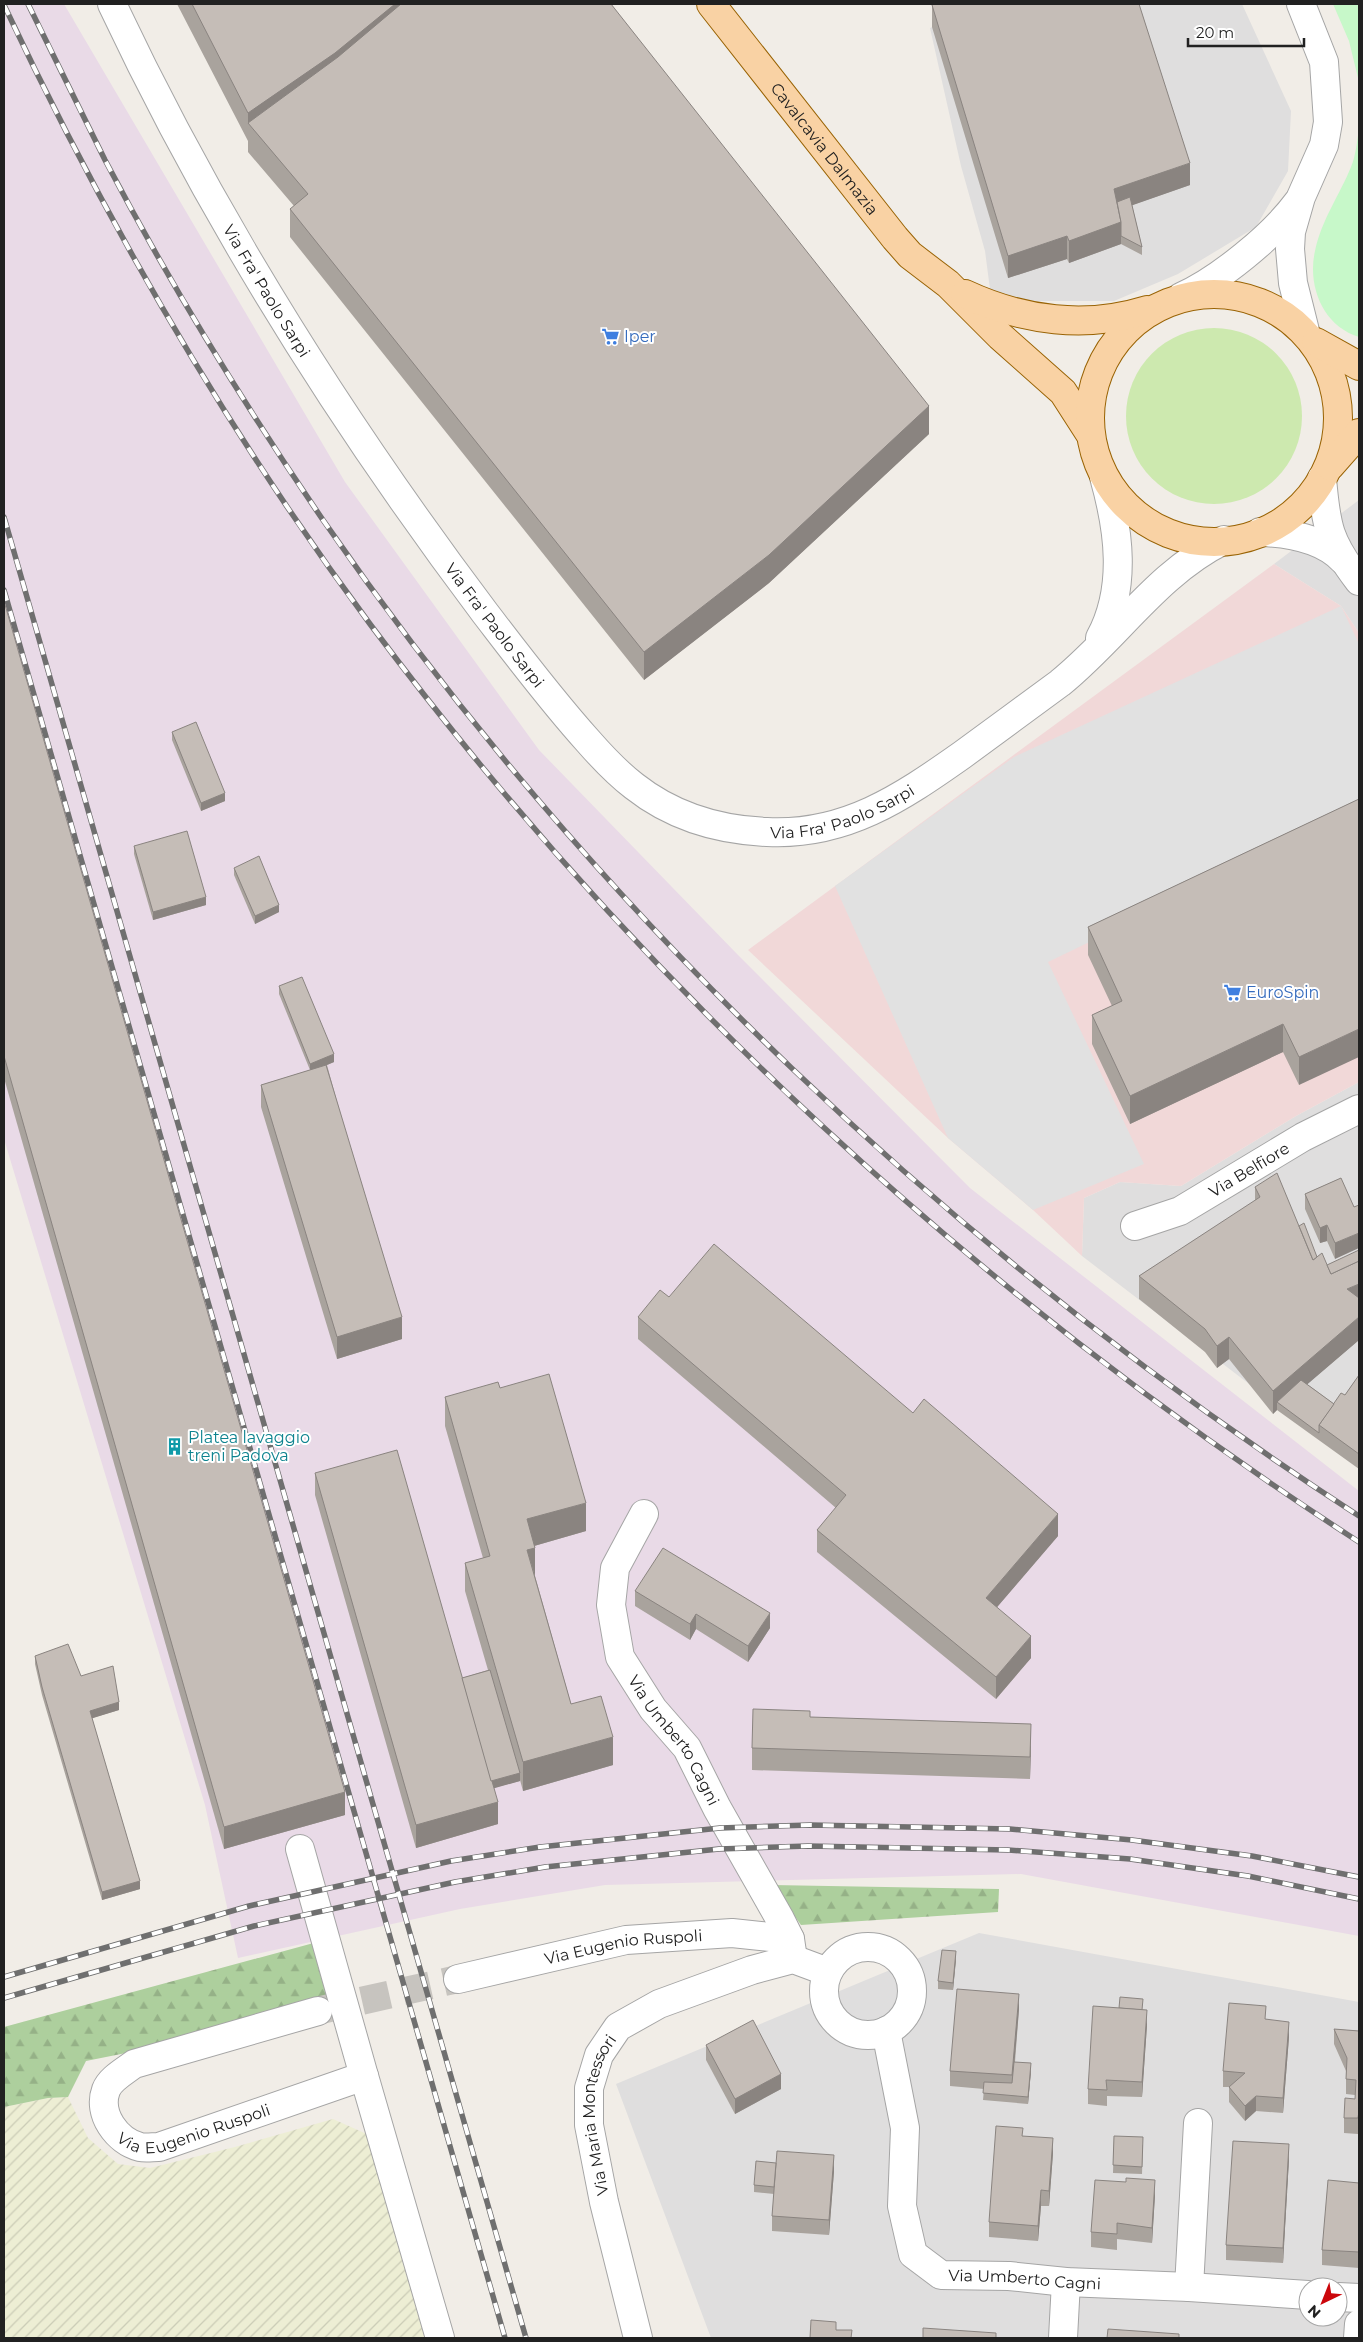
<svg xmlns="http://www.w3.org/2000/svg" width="1363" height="2342" viewBox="0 0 1363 2342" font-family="Montserrat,sans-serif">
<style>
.residential{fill:#dfdede;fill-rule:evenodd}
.commercial{fill:#f1d8d8}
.railway{fill:#e9dae7}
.farmland{fill:url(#farmland-furrows)}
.forest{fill:url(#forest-firs)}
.park{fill:#c7f8c9}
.garden{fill:#cde9af}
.parking{fill:#e1e1e1}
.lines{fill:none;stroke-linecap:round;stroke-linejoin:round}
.minor-tunnel{stroke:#c7c4bf;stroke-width:28;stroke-dasharray:28 14;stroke-linecap:butt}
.minor-casing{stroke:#a5a5a5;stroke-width:30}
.major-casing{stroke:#996304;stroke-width:30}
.minor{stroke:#fff;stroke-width:28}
.major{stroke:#f9d2a4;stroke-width:28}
.rail-casing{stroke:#6f6f6f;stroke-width:5.5}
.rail{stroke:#fff;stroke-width:4;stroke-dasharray:11;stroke-linecap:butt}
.wall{fill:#a9a39d}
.shaded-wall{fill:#8a8480}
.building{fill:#c5bdb7;stroke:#8a8480}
.labels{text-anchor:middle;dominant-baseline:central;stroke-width:4;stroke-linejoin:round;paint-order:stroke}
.street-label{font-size:16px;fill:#212121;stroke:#fff}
.shop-label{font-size:16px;fill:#366cbe;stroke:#fff;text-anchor:start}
.culture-label{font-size:16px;fill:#0d838f;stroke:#fff;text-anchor:start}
</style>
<defs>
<pattern id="farmland-furrows" width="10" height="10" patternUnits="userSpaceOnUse" patternTransform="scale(1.25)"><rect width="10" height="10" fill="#edeed4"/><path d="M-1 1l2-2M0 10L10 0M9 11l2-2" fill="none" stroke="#cbccb6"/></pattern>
<pattern id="forest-firs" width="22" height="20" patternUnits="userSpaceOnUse" patternTransform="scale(1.25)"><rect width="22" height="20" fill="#adcf9d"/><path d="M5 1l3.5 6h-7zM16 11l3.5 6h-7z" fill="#95b187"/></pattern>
</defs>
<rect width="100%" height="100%" fill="#f1ede7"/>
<g class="residential">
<path d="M988 4H1242L1291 111 1288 171 1256 227 1178 274 1114 301H1014L990 289 985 251 961 166 930 28Z"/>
<path d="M1359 500V633L1341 606 1274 564Z"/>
<path d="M1359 1082V1468L1082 1256 1084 1198 1120 1182 1181 1186 1296 1116Z"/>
<path d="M979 1933 1359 2002V2338H711L616 2084ZM1308 2287H1338V2317H1308Z"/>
</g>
<path class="commercial" d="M1274 564 1341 606 1359 633V1082L1296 1116 1181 1186 1120 1182 1084 1198 1082 1256 1033 1210 948 1138 748 950Z"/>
<path class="railway" d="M4 4H64L345 482 539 750 738 955 970 1188 1359 1491V1936L1021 1874 605 1885 460 1909 238 1958 205 1805 4 1139Z"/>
<path class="farmland" d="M68 2097 88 2138 118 2164 150 2168 235 2147 333 2119 369 2135 382 2173 425 2338H4V2107L48 2098Z"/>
<g class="forest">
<path d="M772 1885 999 1889 998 1912 801 1925Z"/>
<path d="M332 1938 344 1993 176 2043 86 2061 68 2097 48 2098 4 2107V2027Z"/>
</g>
<g class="park">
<path d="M1333 4H1359V82L1349 41Z"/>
<path d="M1359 129V337C1323 326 1307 286 1315 251 1321 221 1340 194 1351 167 1356 155 1357 141 1359 129Z"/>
</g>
<circle class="garden" cx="1214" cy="416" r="88"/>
<path class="parking" d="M1341 606 1359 644V812L1048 962 1144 1164 1033 1210 948 1138 835 886 1014 757Z"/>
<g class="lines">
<path class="minor-tunnel" d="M321 2010 458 1979"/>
<defs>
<g id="minor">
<path id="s1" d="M112 4C213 219 342 423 485 613 518 656 551 700 588 741 602 757 617 773 634 786 672 816 718 830 767 832 845 836 901 798 962 755 995 731 1027 707 1060 683 1117 637 1157 573 1224 540"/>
<path d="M1301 4 1324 62 1328 122 1324 145 1301 197 1291 232 1290 249 1293 283 1305 331"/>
<path d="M1181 297C1219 280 1273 236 1298 202"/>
<path d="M1322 478C1326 527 1329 542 1359 581"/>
<path d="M1260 532C1289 533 1322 538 1343 560"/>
<path d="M1100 638C1127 588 1119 530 1104 477"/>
<path id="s2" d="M1135 1226 1180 1211 1303 1137 1359 1109"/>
<path id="s3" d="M644 1514 615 1568 611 1605 620 1657 653 1709 687 1748 717 1808 780 1919 790 1939 793 1959"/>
<path d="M300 1849 364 2076"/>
<circle cx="868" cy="1991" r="44"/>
<path id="s4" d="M458 1979 626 1940 732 1933 790 1939"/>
<path id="s5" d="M318 2011 134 2064C125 2071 110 2079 106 2090 97 2114 117 2141 140 2147 145 2148 153 2147 159 2147L364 2076 440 2338"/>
<path id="s6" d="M886 2031 905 2128 902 2206 913 2254 941 2275 1009 2276 1066 2282 1189 2287 1308 2295"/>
<path d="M1189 2287 1198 2123"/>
<path d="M1338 2297 1359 2298"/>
<path id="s7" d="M638 2338 604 2202 589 2125V2088L599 2055 618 2027 659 2004 752 1970 793 1959 828 1972"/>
<path d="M1063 2338 1066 2282"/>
<path d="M1358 2338 1359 2324"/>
</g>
<g id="major">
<path id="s8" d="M711 4 895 238 910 255 948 284 1000 336 1063 392 1090 434"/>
<circle cx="1214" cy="418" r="124"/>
<path d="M965 294C1023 321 1086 329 1147 310"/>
<path d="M1316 342 1359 366"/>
<path d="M1330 466 1359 433"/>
</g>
</defs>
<use href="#minor" class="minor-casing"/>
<use href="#major" class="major-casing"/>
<use href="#minor" class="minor"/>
<use href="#major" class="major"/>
<defs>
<g id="rail">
<path d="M28 4C54 56 79 108 105 160 169 282 245 406 323 520 597 917 955 1254 1359 1516"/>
<path d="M4 5C106 222 227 431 370 624 641 988 979 1296 1359 1542"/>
<path d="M4 517 526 2338"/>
<path d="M4 590 505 2338"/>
<path d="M4 1977 249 1906 451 1861 540 1847 720 1828 810 1825 1010 1829 1132 1840 1252 1856 1359 1877"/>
<path d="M4 1998 254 1926 455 1882 545 1867 719 1849 808 1846 1008 1850 1130 1859 1248 1876 1359 1899"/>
</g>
</defs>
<use href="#rail" class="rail-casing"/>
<use href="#rail" class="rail"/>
</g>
<g class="wall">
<path d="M177 4H611L929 434 769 583 644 680 290 237V209L294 206 248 152V141Z"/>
<path d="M932 5 1190 185 1132 205 1142 247V255L1121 244 1069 263 1067 259 1008 278 932 27Z"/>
<path d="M4 601 345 1815 224 1849 4 1078Z"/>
<path d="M172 732 225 801 201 811 172 740Z"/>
<path d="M1359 799 1299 1085 1283 1052 1130 1124 1092 1044V1015L1112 1006 1088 955V927Z"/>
<path d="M134 846 206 905 153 920 134 854Z"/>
<path d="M234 868 279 912 255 924 234 875Z"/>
<path d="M279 986 334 1062 327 1065 402 1339 337 1359 261 1107V1085L310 1070 279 994Z"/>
<path d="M1341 1178 1335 1259 1327 1241 1320 1243 1305 1209V1194Z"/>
<path d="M1255 1187 1299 1226 1317 1257 1359 1340 1307 1384 1334 1404 1345 1395 1359 1375V1469L1277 1410 1273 1414 1229 1359 1217 1368 1205 1352 1139 1299V1276L1255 1201Z"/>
<path d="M669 1297 1058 1536 997 1607 1031 1658 996 1699 817 1552V1530L836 1508 638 1339V1317Z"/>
<path d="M500 1388 586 1531 534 1546 535 1576 571 1704 613 1765 523 1791 520 1780V1781L493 1788 498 1824 416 1848 315 1495V1473L462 1678 488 1670 465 1591V1563L483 1558 445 1426V1397Z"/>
<path d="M635 1591 770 1628 748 1662 696 1629 690 1640 635 1606Z"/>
<path d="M35 1656 81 1676 119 1710 92 1718 140 1889 102 1900 42 1695 35 1664Z"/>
<path d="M810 1717 1031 1746 1030 1779 752 1770V1748Z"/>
<path d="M956 1959 953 1990 938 1989V1981Z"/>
<path d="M1019 2009 1015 2062 1031 2071 1028 2104 983 2100 984 2089 950 2086V2071Z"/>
<path d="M1266 2019 1289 2037 1283 2113 1256 2111 1245 2121 1229 2102V2087H1223V2071Z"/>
<path d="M1147 2025 1142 2097 1107 2096V2106L1088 2104V2089Z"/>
<path d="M1334 2029 1359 2031V2126L1358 2134 1344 2133V2118L1355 2099V2095L1346 2094V2071L1334 2044Z"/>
<path d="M706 2045 781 2089 735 2114 706 2060Z"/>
<path d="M1023 2136 1053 2153 1049 2206H1041L1038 2241 989 2237V2222Z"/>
<path d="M1114 2136 1143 2145 1142 2174 1113 2173Z"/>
<path d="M1289 2159 1283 2263 1226 2260V2245Z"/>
<path d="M834 2171 829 2235 772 2231V2216L774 2194 754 2192V2185Z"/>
<path d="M1126 2182 1155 2195 1152 2243 1117 2239V2250L1091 2247V2232Z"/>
<path d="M1359 2183V2268L1322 2265V2250Z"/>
</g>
<g class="shaded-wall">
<path d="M395 4H430L248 123V141V113Z"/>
<path d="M1190 163V185L1116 211 1114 189Z"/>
<path d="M1121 222V244L1069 263V241Z"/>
<path d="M1067 236V259L1008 278V256Z"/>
<path d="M929 406V434L769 583 644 680V652Z"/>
<path d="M225 793V801L201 811V803Z"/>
<path d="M206 897V905L153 920V912Z"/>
<path d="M279 905V912L255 924V916Z"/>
<path d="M1283 1024V1052L1130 1124V1096Z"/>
<path d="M1359 1029V1057L1299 1085V1057Z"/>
<path d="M334 1054V1062L310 1072V1064Z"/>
<path d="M1327 1225V1241L1320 1243V1228Z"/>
<path d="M1359 1233V1248L1335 1259V1243Z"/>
<path d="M1359 1284V1306L1347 1289Z"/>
<path d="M402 1317V1339L337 1359V1337Z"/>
<path d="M1359 1317V1340L1282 1406 1277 1402V1410L1273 1414V1391Z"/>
<path d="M1229 1337V1359L1217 1368V1346Z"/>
<path d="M586 1503V1531L527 1548V1519Z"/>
<path d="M1058 1514V1536L986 1620V1598Z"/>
<path d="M535 1548V1576L527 1550Z"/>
<path d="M770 1613V1628L748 1662V1646Z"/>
<path d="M696 1614V1629L690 1640V1624Z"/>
<path d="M1031 1636V1658L996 1699V1677Z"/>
<path d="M119 1702V1710L90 1719V1711Z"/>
<path d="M1031 1724V1746L1030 1779V1757Z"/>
<path d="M613 1737V1765L523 1791V1762Z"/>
<path d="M520 1773V1781L488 1790V1782Z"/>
<path d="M345 1792V1815L224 1849V1827Z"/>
<path d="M498 1802V1824L416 1848V1825Z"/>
<path d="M140 1881V1889L102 1900V1892Z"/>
<path d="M956 1951V1959L953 1990V1983Z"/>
<path d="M1019 1994V2009L1012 2090V2075Z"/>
<path d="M1147 2010V2025L1142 2097V2082Z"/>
<path d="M1289 2022V2037L1283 2113V2098Z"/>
<path d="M1031 2063V2071L1028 2104V2097Z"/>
<path d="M781 2074V2089L735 2114V2099Z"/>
<path d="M1256 2096V2111L1245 2121V2106Z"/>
<path d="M1359 2111V2126L1358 2134V2118Z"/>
<path d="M1053 2138V2153L1049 2206V2191Z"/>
<path d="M1289 2144V2159L1283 2263V2248Z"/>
<path d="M834 2155V2171L829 2235V2220Z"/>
<path d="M1155 2180V2195L1152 2243V2228Z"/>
<path d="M1041 2190V2206L1038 2241V2226Z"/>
</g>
<g class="building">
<path d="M192 4H395L335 53 248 113Z"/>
<path d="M401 4H611L929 406 769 555 644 652 290 209 308 194 248 123 338 57Z"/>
<path d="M935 4H1139L1190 163 1114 189 1121 222 1069 241 1067 236 1008 256 932 5Z"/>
<path d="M1130 197 1142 247 1121 236V222L1117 202Z"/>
<path d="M4 601 345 1792 224 1827 4 1056Z"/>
<path d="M196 722 225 793 201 803 172 732Z"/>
<path d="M1359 799V1029L1299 1057 1283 1024 1130 1096 1092 1015 1122 1001 1088 927Z"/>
<path d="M187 831 206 897 153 912 134 846Z"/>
<path d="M259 856 279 905 255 916 234 868Z"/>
<path d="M302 977 334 1054 310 1064 279 986Z"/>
<path d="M326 1065 402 1317 337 1337 261 1085Z"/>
<path d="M1277 1173 1313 1260 1322 1253 1331 1274 1359 1261V1284L1347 1289 1359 1298V1317L1273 1391 1229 1337 1217 1346 1205 1329 1139 1276 1260 1197 1255 1187Z"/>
<path d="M1341 1178 1354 1207 1359 1205V1233L1335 1243 1327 1225 1320 1228 1305 1194Z"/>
<path d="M1304 1223 1317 1257 1313 1260 1299 1226Z"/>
<path d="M714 1244 913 1413 924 1399 1058 1514 986 1598 1031 1636 996 1677 817 1530 846 1495 638 1317 660 1290 669 1297Z"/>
<path d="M1359 1250V1261L1331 1274 1327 1265Z"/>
<path d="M549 1374 586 1503 527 1519 535 1548 527 1550 571 1704 601 1696 613 1737 523 1762 465 1563 490 1556 445 1397 498 1382 500 1388Z"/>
<path d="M1359 1375V1454L1319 1425 1341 1393 1345 1395Z"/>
<path d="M1301 1380 1334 1404 1319 1425V1433L1277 1402Z"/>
<path d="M397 1450 498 1802 416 1825 315 1473Z"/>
<path d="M663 1548 770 1613 748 1646 696 1614 690 1624 635 1591Z"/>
<path d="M68 1644 81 1676 113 1666 119 1702 90 1711 140 1881 102 1892 42 1687 35 1656Z"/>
<path d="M490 1670 520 1773 491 1781 462 1678Z"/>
<path d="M753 1709 810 1711V1717L1031 1724 1030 1757 752 1748Z"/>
<path d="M942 1950 956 1951 953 1983 938 1981Z"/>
<path d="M957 1989 1019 1994 1012 2075 950 2071Z"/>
<path d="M1120 1997 1143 1999 1142 2010 1119 2008Z"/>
<path d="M1229 2003 1266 2006 1265 2019 1289 2022 1283 2098 1256 2096 1245 2106 1229 2087 1245 2073 1223 2071Z"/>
<path d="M1093 2006 1147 2010 1142 2082 1106 2080 1107 2090 1088 2089Z"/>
<path d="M753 2020 781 2074 735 2099 706 2045Z"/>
<path d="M1334 2029 1359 2031V2111L1358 2118H1344L1345 2098 1355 2099 1356 2080 1346 2079 1347 2058Z"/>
<path d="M1014 2062 1031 2063 1028 2097 983 2093 984 2082 1012 2083Z"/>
<path d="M996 2126 1023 2128 1022 2136 1053 2138 1049 2191 1041 2190 1038 2226 989 2222Z"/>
<path d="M1114 2136 1143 2137 1142 2167 1113 2165Z"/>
<path d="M1233 2141 1289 2144 1283 2248 1226 2245Z"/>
<path d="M777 2151 834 2155 829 2220 772 2216Z"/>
<path d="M756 2161 776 2163 774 2187 754 2185Z"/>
<path d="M1126 2178 1155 2180 1152 2228 1117 2223V2234L1091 2232 1095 2180 1126 2182Z"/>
<path d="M1328 2180 1359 2183V2252L1322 2250Z"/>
<path d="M811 2320 836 2322V2330H852L851 2338H810Z"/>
<path d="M923 2328 996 2333V2338H923Z"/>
<path d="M1108 2329 1179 2334V2338H1107Z"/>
</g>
<defs>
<symbol id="supermarket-bare" viewBox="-9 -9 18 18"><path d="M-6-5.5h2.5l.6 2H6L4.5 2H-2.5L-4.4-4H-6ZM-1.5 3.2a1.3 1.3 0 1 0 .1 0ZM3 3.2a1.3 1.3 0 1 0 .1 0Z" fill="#3f7fe0" stroke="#fff" stroke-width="2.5" paint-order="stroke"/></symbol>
<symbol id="building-bare" viewBox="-9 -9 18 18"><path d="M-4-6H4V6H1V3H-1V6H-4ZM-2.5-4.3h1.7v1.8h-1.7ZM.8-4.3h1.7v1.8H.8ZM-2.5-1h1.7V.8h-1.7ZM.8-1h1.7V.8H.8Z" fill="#0f9aa8" stroke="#fff" stroke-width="2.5" paint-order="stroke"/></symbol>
</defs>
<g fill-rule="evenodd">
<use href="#supermarket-bare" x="598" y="324" width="25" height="25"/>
<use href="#supermarket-bare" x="1220" y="980" width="25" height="25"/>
<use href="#building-bare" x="162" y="1434" width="25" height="25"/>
</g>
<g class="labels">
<g class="street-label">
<text stroke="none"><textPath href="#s8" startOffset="184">Cavalcavia Dalmazia</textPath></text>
<text stroke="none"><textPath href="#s1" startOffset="326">Via Fra' Paolo Sarpi</textPath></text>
<text stroke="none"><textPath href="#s1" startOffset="731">Via Fra' Paolo Sarpi</textPath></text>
<text stroke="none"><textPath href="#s1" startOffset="1166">Via Fra' Paolo Sarpi</textPath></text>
<text stroke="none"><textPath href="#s2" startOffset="128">Via Belfiore</textPath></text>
<text stroke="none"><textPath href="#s3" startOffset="251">Via Umberto Cagni</textPath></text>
<text stroke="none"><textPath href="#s4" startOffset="169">Via Eugenio Ruspoli</textPath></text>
<text stroke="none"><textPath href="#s5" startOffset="360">Via Eugenio Ruspoli</textPath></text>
<text stroke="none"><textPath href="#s7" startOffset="230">Via Maria Montessori</textPath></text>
<text stroke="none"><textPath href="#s6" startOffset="345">Via Umberto Cagni</textPath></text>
</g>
<g class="shop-label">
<text x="624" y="336">Iper</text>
<text x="1246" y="992">EuroSpin</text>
</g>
<g class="culture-label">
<text x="188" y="1437">Platea lavaggio<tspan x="188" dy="18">treni Padova</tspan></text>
</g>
</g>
<rect width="1363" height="2342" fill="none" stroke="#212121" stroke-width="10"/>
<g transform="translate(1323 2302) rotate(223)"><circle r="24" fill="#ffffff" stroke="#a6a6a6"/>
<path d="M0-4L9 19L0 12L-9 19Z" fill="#cb060b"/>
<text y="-8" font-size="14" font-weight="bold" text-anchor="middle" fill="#212121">N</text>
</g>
<path d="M1188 38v8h116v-8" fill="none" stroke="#212121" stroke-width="2.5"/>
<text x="1196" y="38" font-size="15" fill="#212121" stroke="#ffffff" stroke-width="4" paint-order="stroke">20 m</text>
</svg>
